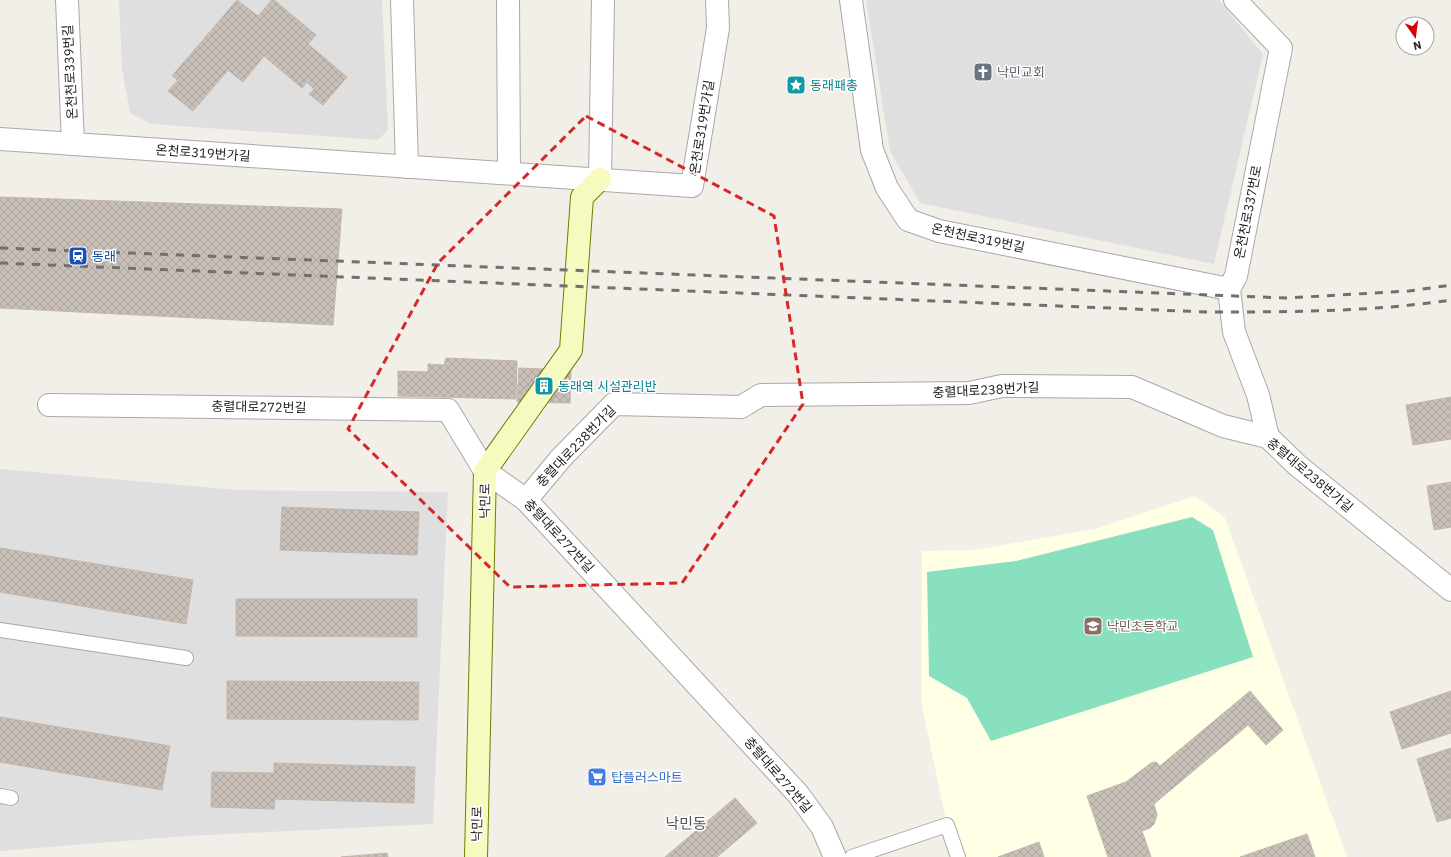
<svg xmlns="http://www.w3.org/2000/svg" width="1451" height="857" viewBox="0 0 1451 857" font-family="'IBM Plex Sans','Noto Sans KR',sans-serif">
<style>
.residential{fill:#e0dfdf}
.education{fill:#ffffe5}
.pitch{fill:#88e0be}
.building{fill:url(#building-cross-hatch);stroke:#c4b6ab}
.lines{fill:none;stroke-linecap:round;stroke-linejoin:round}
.lane-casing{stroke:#a9a9a9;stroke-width:16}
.street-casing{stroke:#a9a9a9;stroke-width:24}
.secondary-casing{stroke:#707d05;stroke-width:24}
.lane{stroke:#fff;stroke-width:14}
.street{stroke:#fff;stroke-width:22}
.secondary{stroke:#f7fabf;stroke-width:22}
.rail{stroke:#707070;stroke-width:3;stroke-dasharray:8 8;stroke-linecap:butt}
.marked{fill:none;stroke:#d62828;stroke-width:3;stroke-dasharray:8 5;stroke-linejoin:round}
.labels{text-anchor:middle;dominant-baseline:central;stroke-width:3;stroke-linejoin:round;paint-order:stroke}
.street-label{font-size:13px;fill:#222;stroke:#fff}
.worship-label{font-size:13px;fill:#5b616d;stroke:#fff;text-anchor:start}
.culture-label{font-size:13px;fill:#0d838f;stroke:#fff;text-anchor:start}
.transit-label{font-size:13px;fill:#164399;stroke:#fff;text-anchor:start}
.education-label{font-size:13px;fill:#785e54;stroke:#fff;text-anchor:start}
.shop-label{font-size:13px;fill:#366cbe;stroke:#fff;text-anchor:start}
.quarter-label{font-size:15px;fill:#555;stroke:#fff}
</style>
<defs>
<pattern id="building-cross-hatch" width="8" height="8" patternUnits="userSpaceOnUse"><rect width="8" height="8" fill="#c7bfb8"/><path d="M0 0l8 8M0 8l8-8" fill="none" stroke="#aba49e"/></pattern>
</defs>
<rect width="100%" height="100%" fill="#f2efe9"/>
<g class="residential">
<path d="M119 0H382L388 130 378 140 151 124 130 113 122 69Z"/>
<path d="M866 0H1219L1263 54 1214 264 920 203 890 151Z"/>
<path d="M0 469 237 490 448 492 433 824 186 836 0 851Z"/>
</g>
<path class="education" d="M1195 496 1225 518 1347 857H958L947 825 921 701 922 551 974 550 1095 529Z"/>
<path class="pitch" d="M1192 517 1213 530 1253 657 991 741 967 698 929 676 927 572 1016 561Z"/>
<g class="building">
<path d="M237 0 258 16 272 0H274L316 35 308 44 347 77 323 105 309 94 314 89 307 82 302 88 264 56 243 82 228 70 193 111 168 91 178 80 172 76Z"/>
<path d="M0 197 342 209 333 325 0 308Z"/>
<path d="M446 358 517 361 516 399 398 396V371L428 372V364L444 365Z"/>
<path d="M519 368 571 370 570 403 517 402Z"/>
<path d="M1451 397V439L1413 445 1406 405Z"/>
<path d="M1451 482V527L1434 530 1427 486Z"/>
<path d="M282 507 419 512 417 555 280 550Z"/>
<path d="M0 548 193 580 186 624 0 592Z"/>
<path d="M236 599H417V637L236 636Z"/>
<path d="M227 681 419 682 418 720 227 719Z"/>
<path d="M1250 691 1283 730 1266 745 1248 725 1154 804 1157 815 1154 824 1150 828 1142 831 1151 857H1108L1087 796 1126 782 1151 763 1156 762 1160 766Z"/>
<path d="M1451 691V733L1402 749 1390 712Z"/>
<path d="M0 717 170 746 162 790 0 762Z"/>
<path d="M1451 748V818L1437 822 1417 759Z"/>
<path d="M274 763 415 767 414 803 275 799 274 809 211 807 212 772 274 773Z"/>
<path d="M735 798 757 823 717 857H665Z"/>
<path d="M1307 834 1315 857H1240Z"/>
<path d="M1039 842 1044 857H998Z"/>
<path d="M387 853 388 857H341Z"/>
</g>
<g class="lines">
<defs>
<g id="lane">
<path d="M0 630 186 658"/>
<path d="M0 796 11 798"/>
<path d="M852 857 947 825 958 857"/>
</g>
<g id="street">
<path d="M67 0 73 144"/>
<path d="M402 0 407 167"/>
<path d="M508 0 509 173"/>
<path d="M851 0 872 150 887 188 908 220 939 231 1229 289"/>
<path d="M1235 0 1281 48 1236 276 1229 289 1234 332 1258 395 1268 437"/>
<path d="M0 139 692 186 718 28 717 0"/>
<path d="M600 179 603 0"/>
<path d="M49 405 448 410 485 471 526 500 798 794 822 827 835 857"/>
<path d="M526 500 561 458 614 404 741 407 761 395 969 393 1002 386 1132 387 1223 426 1268 437 1297 465 1451 590"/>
</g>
<path id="secondary" d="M476 857 485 471 571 350 582 197 600 179"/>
</defs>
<use href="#lane" class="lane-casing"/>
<use href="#street" class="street-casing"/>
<use href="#secondary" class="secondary-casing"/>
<use href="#lane" class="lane"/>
<use href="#street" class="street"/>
<use href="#secondary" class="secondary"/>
<g class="rail">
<path d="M0 248 1287 298 1409 291 1451 285"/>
<path d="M0 263 1207 312C1289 312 1370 312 1451 300"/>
</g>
</g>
<path class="marked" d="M586 116 774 216 803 404 682 583 510 587 348 429 438 263Z"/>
<defs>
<symbol id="church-square" viewBox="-11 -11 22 22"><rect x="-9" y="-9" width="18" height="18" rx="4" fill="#6b7280" stroke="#fff"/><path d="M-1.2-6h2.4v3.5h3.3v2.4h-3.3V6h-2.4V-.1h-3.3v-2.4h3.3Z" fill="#fff"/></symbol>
<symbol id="sight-square" viewBox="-11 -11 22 22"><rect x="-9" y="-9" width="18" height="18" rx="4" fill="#0f9aa8" stroke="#fff"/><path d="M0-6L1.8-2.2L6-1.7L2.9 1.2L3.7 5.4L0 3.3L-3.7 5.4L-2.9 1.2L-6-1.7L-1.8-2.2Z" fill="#fff"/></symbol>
<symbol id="station-square" viewBox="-11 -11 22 22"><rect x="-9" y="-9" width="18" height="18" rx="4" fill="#1a4fb4" stroke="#fff"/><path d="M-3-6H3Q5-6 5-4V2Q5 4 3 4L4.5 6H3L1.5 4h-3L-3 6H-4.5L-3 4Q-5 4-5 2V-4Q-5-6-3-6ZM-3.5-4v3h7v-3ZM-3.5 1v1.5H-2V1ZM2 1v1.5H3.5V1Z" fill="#fff"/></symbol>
<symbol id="building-square" viewBox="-11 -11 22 22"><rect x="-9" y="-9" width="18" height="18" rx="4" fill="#0f9aa8" stroke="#fff"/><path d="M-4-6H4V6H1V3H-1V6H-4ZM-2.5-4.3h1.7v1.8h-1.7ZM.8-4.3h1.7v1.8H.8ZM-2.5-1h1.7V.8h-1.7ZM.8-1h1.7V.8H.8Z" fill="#fff"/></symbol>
<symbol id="school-square" viewBox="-11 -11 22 22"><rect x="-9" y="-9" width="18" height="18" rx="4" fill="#8d6e63" stroke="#fff"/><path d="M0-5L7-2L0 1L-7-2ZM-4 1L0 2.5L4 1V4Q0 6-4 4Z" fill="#fff"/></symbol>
<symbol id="supermarket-square" viewBox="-11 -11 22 22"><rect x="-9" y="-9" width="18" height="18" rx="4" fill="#3f7fe0" stroke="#fff"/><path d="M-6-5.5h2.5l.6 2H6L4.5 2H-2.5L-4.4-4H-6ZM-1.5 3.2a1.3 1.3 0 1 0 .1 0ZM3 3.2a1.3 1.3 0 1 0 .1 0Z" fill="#fff"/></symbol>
</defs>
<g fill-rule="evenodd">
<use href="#church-square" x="972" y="61" width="22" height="22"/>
<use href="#sight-square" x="785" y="74" width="22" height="22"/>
<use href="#station-square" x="67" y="245" width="22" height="22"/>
<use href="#building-square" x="533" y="375" width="22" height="22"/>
<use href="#school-square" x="1082" y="615" width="22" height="22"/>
<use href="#supermarket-square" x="586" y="766" width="22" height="22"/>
</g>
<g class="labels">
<g class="street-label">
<text transform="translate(70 72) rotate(-93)">온천천로339번길</text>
<text transform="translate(702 127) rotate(-81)">온천로319번가길</text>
<text transform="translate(203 153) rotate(4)">온천로319번가길</text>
<text transform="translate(1248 212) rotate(-79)">온천천로337번로</text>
<text transform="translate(978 238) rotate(12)">온천천로319번길</text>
<text transform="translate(986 390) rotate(-3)">충렬대로238번가길</text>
<text transform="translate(259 407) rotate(1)">충렬대로272번길</text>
<text transform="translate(576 446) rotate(-46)">충렬대로238번가길</text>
<text transform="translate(1310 475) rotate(40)">충렬대로238번가길</text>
<text transform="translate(485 501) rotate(-89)">낙민로</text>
<text transform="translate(559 536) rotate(47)">충렬대로272번길</text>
<text transform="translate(778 775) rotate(49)">충렬대로272번길</text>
<text transform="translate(477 824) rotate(-89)">낙민로</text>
</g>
<g class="worship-label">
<text x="997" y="72">낙민교회</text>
</g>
<g class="culture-label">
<text x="810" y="85">동래패총</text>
<text x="558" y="386">동래역 시설관리반</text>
</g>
<g class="transit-label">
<text x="92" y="256">동래</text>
</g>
<g class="education-label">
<text x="1107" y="626">낙민초등학교</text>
</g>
<g class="shop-label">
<text x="611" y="777">탑플러스마트</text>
</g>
<g class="quarter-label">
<text x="686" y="823">낙민동</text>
</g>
</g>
<g transform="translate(1415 36) rotate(166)"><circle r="19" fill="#ffffff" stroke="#a7a7a7"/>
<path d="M0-3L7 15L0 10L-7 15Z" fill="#d40000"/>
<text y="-6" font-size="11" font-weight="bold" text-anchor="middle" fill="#222222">N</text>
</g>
</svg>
